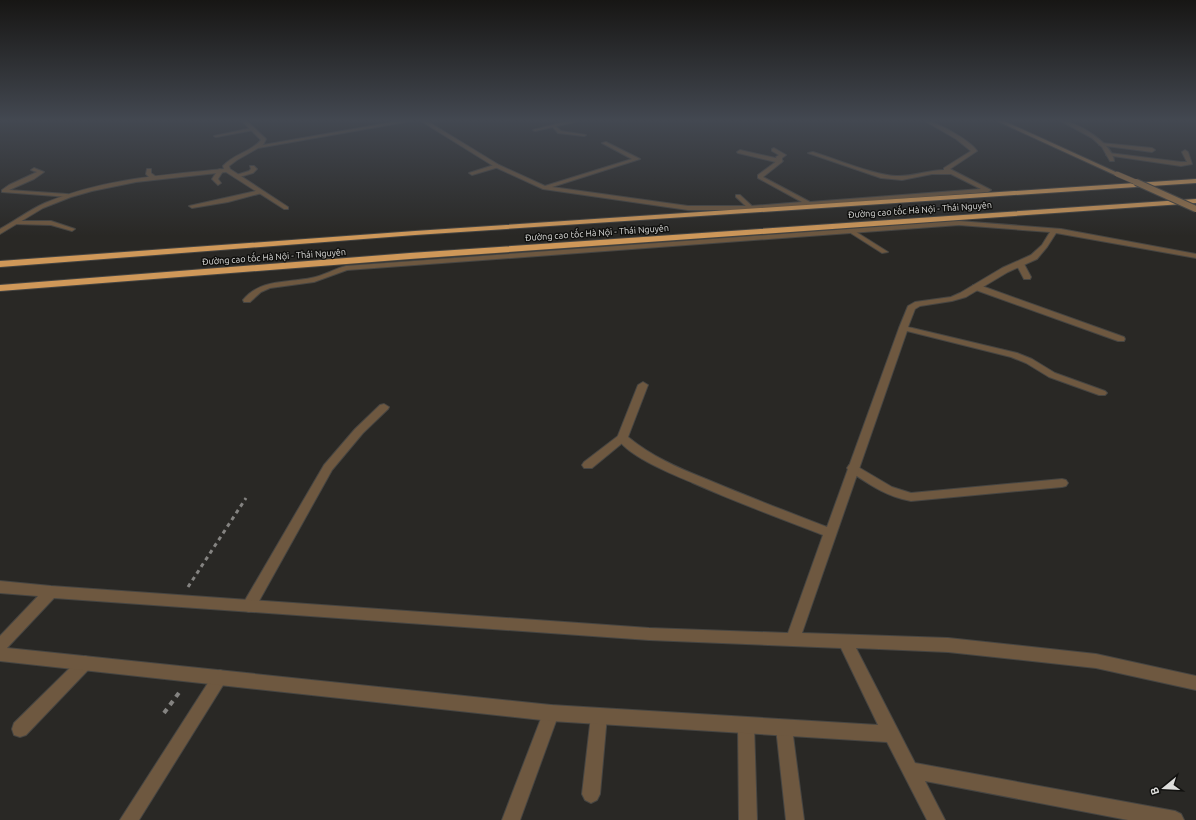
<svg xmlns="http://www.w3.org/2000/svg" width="1196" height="820" viewBox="0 0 1196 820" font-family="Ubuntu,sans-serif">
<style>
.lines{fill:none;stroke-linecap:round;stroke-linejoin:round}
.lane-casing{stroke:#464542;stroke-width:2}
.street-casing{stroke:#464542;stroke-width:2}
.secondary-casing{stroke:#464542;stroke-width:2}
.highway-casing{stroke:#464542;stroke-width:2}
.path-far1{stroke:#848381;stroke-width:3;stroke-dasharray:4 4;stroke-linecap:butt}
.path{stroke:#848381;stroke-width:4;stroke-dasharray:5 5;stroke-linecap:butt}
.lane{fill:#6e5840;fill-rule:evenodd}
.street{fill:#6e5840;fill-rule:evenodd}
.secondary{fill:#95724b;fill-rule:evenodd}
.highway{fill:#cf9859;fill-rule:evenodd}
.secondary-bridge-far1-casing{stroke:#464542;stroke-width:6;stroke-linecap:butt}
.secondary-bridge-casing{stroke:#464542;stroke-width:8;stroke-linecap:butt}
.secondary-bridge-far1{stroke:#95724b;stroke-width:5}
.secondary-bridge{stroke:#95724b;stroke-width:6}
.labels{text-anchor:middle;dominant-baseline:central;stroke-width:3;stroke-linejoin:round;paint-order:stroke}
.far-street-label{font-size:9px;fill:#dddddb;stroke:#11110f}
</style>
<rect width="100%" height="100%" fill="#292825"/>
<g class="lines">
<defs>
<g id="lane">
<path d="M554 125 561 131 586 135 584 136 558 133 552 126Z"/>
<path d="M252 128 254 130 216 137 214 136Z"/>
<path d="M1101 143 1152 148 1155 150 1152 152 1099 145Z"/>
<path d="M740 150 780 159 783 161 780 163 738 153 737 152Z"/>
<path d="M1185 150 1188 152 1192 164 1181 166 1106 155 1109 153 1181 162H1187L1182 152Z"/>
<path d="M497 164 500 166 499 167 472 175 469 173Z"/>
<path d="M250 166H254L257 169 253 173 236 178 233 176 249 171 251 169Z"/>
<path d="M34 168 44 172 34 179 9 190 67 194 69 195V197L2 192V190L9 185 37 172 31 170Z"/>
<path d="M147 169H151V173L155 176V179H151L146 174Z"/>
<path d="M220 169 223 171 218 179 221 183 218 185 212 179 218 170Z"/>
<path d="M260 190 263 192 262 193 228 202 192 208 189 206Z"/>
<path d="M736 195H740L753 207V209H749L736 197Z"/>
<path d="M16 221H51L75 229 72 231 51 225 14 224 13 223Z"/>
<path d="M849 230H853L888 252 882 253 849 232Z"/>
<path d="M1017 262H1023L1031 277 1030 279H1024L1016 264Z"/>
<path d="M973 285H979L1124 337 1125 339 1124 341H1118L973 289Z"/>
<path d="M384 404 389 407 388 409 363 433 332 470 254 610 249 612 244 610 242 606 244 602 324 465 355 429 380 405Z"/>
<path d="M622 435 626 436 627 438 626 440 592 468H584L582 465 584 462 618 436Z"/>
<path d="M853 464 892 487 911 493 1062 479 1066 480 1068 483 1066 486 1062 487 911 501C887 497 869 484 849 471L847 468 849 465Z"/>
<path d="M85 656 90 658 92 663 90 668 26 735 20 737 14 735 12 729 14 723 80 658Z"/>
<path d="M220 670 225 672 228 677 225 682 139 820H120L215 672Z"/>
<path d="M551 705 557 708 559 713 520 820H502L545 708Z"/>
<path d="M599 708 605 710 607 716 600 794 597 800 591 803 585 800 582 794 591 716 593 710Z"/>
<path d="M746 717 752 719 754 725 757 820H739L738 725 740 719Z"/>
<path d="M784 720 790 722 792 728 804 820H786L776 728 778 722Z"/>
</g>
<g id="street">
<path d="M242 121H247L266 139 263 145 399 121H411L258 148 237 160 229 166 230 169 288 207V209H284L226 172 136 182 92 191 71 197 43 208 0 234V229C15 221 29 210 45 203 101 179 163 175 224 169L223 166C234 154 251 152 261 140Z"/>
<path d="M421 121H427L499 165 545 186 632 159 602 143 606 142 640 159 552 187 688 206H751L802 202 758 178V175L777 161 776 157 779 155 772 151V149L774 148 786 155 782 158V162L763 177 810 202 981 189 951 174H932L902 180 881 178 808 153 813 152C836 159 873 175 896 176 912 177 928 170 944 170V168L971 151 956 139 925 121C936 121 971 141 977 151L950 169 991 190 988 192 751 210H688L543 189 495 167Z"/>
<path d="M569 121H579L535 131 533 130Z"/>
<path d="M1061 121C1077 121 1113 144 1114 161H1110L1102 147 1092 138Z"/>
<path d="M959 221 1061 229 1196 254V258L1056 233 1047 247 1037 259 1008 272 966 297 952 301 920 306 915 309 908 327 1017 353 1032 359 1055 373 1105 391 1107 393 1105 395H1099L1049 377 1026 363 1011 357 907 331 802 633 948 638 1096 654 1196 676V690L1096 668 948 652 856 648 915 763 1175 811 1181 814 1184 820H1128L925 781 945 820H927L887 742 551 721 0 661V636L38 596 0 593V581L51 586 649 628 788 633 823 535C779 518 736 502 693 483 672 474 629 457 617 438L638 385 643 382 648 385 628 437C651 456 678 468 706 479 746 496 786 511 827 527L899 328 908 306 915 302 951 297 960 293 1002 268 1031 255 1042 245 1050 232 959 225 347 270 314 282 270 288 261 292 250 302H244L243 300C260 279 287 283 311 278 323 276 334 269 346 266ZM54 598 649 640 841 648 878 725 551 705 7 648Z"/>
</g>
<path id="secondary" d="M997 121H1004L1120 174 1115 175Z"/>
<g id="highway">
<path d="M1196 179V183L415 235 0 267V261L415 231Z"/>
<path d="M1196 199V203L410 259 0 291V285L410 253Z"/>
</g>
</defs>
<use href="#lane" class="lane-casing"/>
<use href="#street" class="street-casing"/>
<use href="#secondary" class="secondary-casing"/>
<use href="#highway" class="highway-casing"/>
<path class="path-far1" d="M188 587 246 498"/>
<path class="path" d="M164 713 181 690"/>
<use href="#lane" class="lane"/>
<use href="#street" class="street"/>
<use href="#secondary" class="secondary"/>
<use href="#highway" class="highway"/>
<defs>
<path id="secondary-bridge-far1" d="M1117 174 1138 183"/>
<path id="secondary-bridge" d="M1136 182 1196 209"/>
</defs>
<use href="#secondary-bridge-far1" class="secondary-bridge-far1-casing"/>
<use href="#secondary-bridge" class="secondary-bridge-casing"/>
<use href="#secondary-bridge-far1" class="secondary-bridge-far1"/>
<use href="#secondary-bridge" class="secondary-bridge"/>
</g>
<linearGradient id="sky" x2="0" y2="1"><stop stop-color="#171614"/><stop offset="0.51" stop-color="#434851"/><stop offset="1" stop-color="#434851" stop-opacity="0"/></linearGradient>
<rect width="1196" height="236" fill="url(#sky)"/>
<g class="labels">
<g class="far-street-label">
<text transform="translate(920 210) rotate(-4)">Đường cao tốc Hà Nội - Thái Nguyên</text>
<text transform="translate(597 233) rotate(-4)">Đường cao tốc Hà Nội - Thái Nguyên</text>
<text transform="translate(274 257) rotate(-4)">Đường cao tốc Hà Nội - Thái Nguyên</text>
</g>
</g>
<g transform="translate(1164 788) rotate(252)" stroke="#11110f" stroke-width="3" paint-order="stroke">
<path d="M0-3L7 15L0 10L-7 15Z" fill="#dddddb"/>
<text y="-6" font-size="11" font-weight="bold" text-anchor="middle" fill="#dddddb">B</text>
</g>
</svg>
